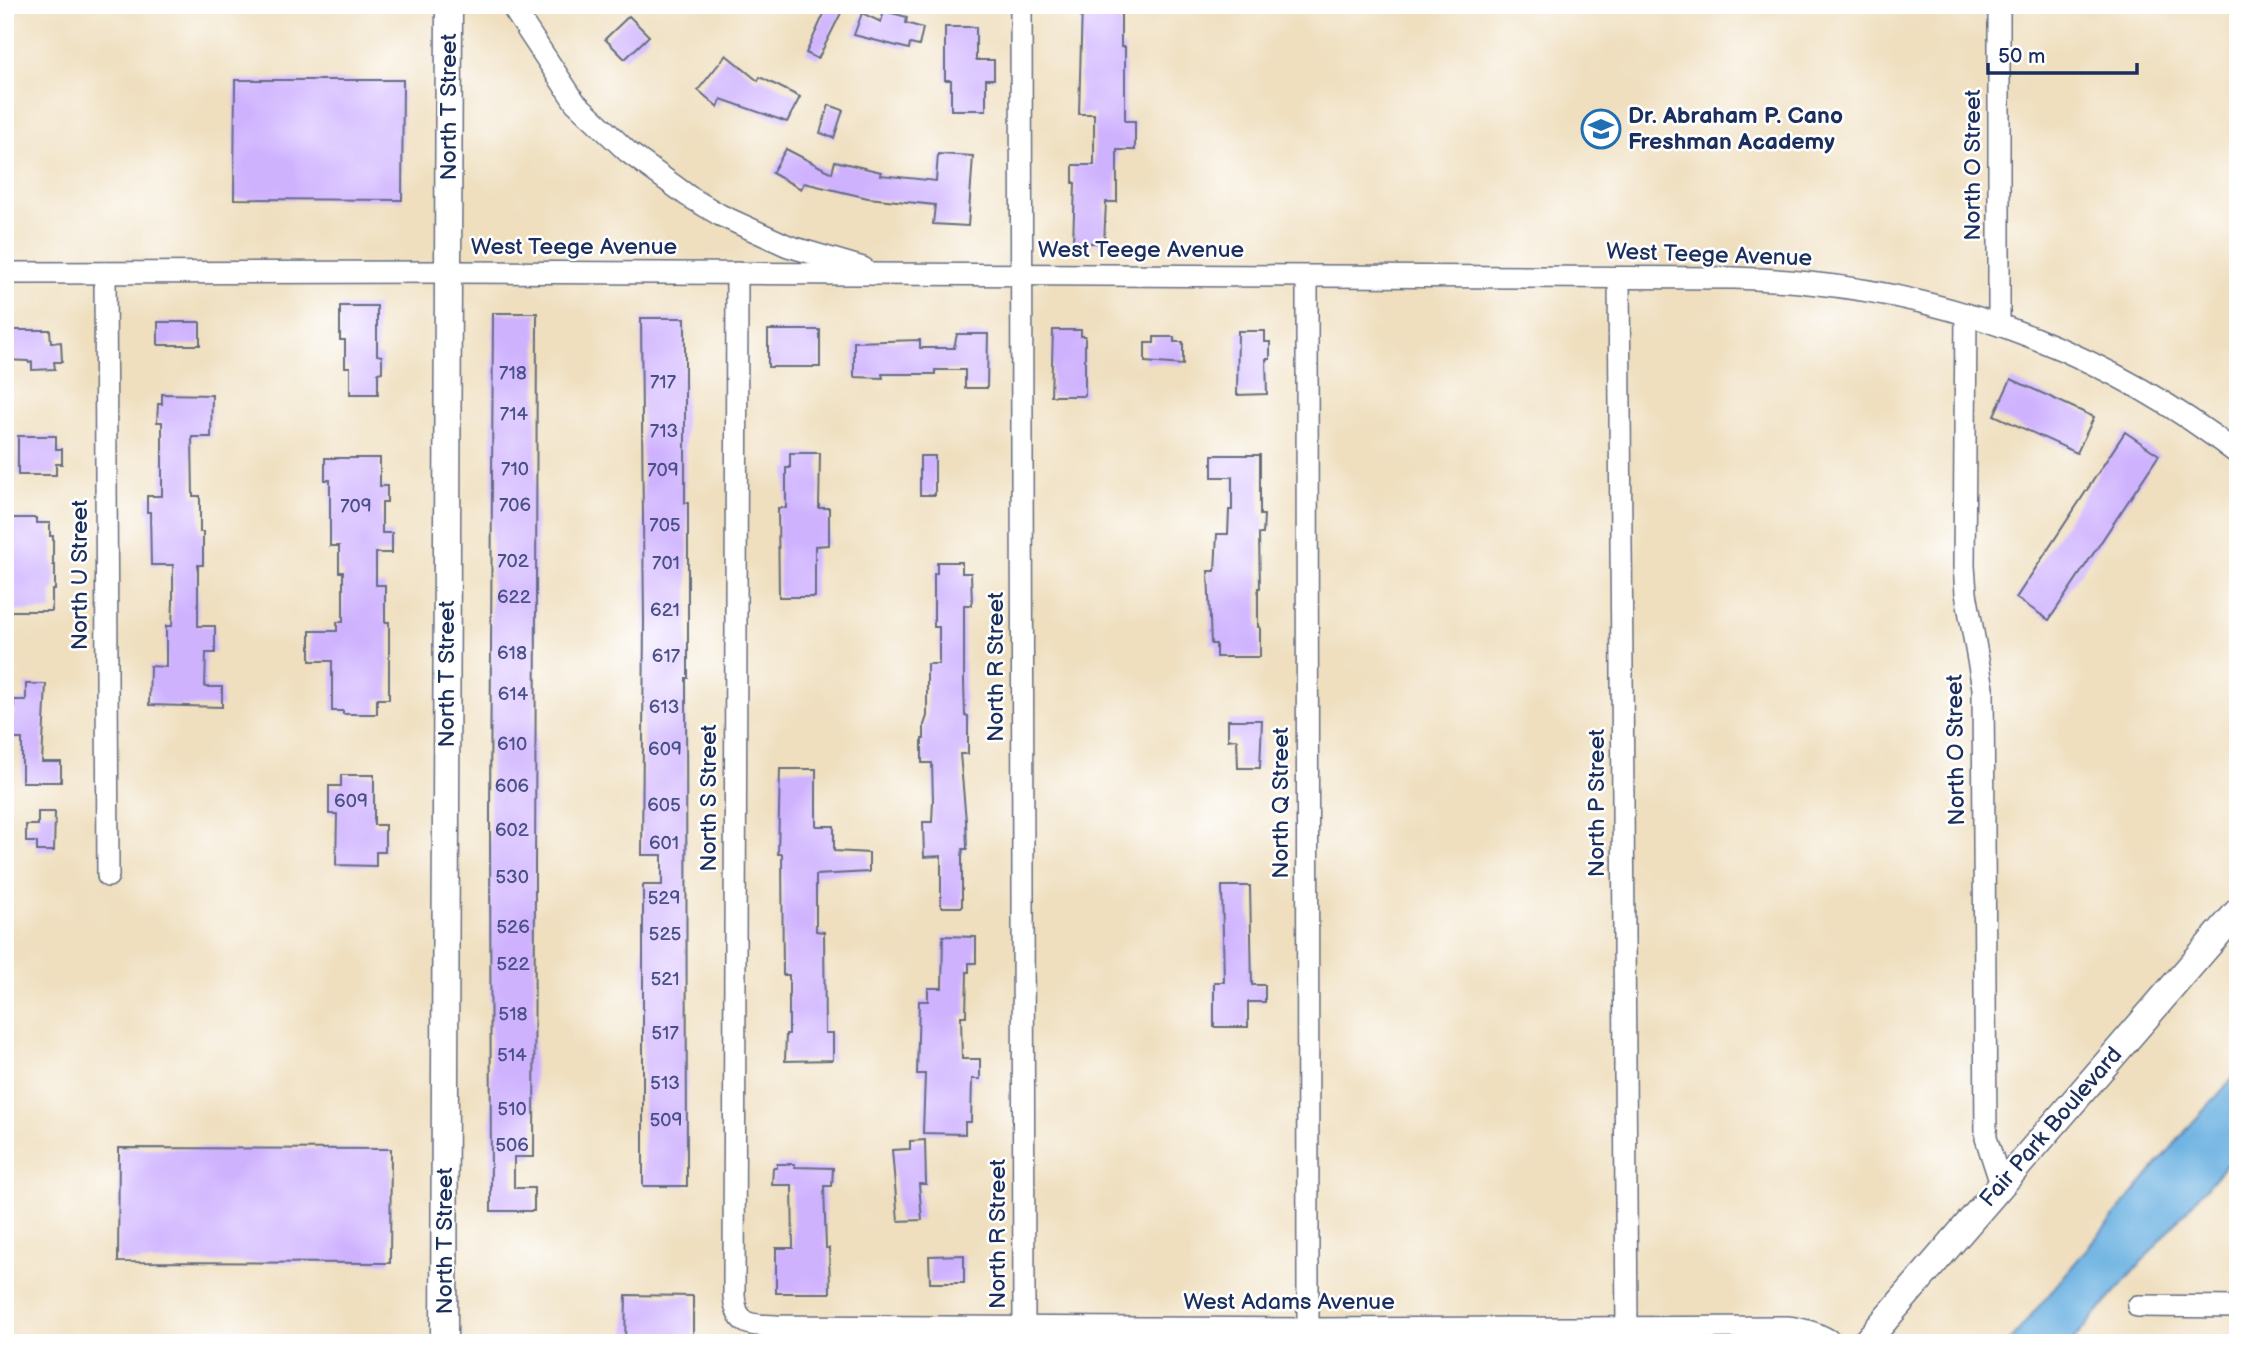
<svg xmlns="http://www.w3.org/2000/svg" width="2243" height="1348" viewBox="0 0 2243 1348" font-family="'Balsamiq Sans',sans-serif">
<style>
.water{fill:#6bb1e1;stroke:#4370a0;stroke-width:2}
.building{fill:#cfb2fe}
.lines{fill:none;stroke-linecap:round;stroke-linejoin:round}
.minor-casing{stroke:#656d80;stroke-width:24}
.tertiary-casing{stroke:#656d80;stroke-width:29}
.minor{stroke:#fff;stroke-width:21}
.tertiary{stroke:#fff;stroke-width:26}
.labels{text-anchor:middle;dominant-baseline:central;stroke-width:5;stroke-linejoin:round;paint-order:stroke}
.number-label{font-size:19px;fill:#485086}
.street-label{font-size:23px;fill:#1b2f5e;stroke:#fff}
.poi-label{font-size:23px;font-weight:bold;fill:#1b2f5e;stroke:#fff;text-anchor:start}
</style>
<rect width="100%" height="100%" fill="#fff"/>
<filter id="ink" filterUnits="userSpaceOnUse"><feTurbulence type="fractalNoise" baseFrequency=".0143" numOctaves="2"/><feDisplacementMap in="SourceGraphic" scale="14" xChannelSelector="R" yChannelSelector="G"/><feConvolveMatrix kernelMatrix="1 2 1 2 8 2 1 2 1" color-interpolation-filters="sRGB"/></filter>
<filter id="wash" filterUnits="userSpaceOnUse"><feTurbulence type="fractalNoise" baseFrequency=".00686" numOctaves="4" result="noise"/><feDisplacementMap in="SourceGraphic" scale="28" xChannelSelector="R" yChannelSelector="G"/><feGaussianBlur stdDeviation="1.57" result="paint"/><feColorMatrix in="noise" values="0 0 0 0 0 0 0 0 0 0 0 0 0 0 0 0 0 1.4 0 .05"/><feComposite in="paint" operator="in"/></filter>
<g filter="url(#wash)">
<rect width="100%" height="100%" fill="#efdfbf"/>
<path class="water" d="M2238 1073V1151L2071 1343H2008L2193 1122Z"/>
<g id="blocks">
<g class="building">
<path d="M828 5H845L818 59 806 53Z"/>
<path d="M1082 5H1121V47H1125V121H1135V150H1117V202H1106L1104 243H1073L1075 183H1073V165H1094V114H1079Z"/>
<path d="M884 11 907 17 906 23 923 28 919 46 910 44 909 49 854 35 862 13 881 22Z"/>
<path d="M629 16 649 36 625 59 605 39Z"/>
<path d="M945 27H976V60H994V79H986V110H951V80H945Z"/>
<path d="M726 55 758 81 760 77 800 97 787 122 721 99 718 107 698 90Z"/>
<path d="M235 80H403L402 200 234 199Z"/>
<path d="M829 105 843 110 834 138 820 133Z"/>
<path d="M786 149 832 173 835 161 881 172 880 175 936 181 938 154 973 156 968 226 933 224 935 205 868 198 804 183 801 189 772 173Z"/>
<path d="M340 306H377V355L382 356V372L378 373V394H350V367H345V340H340Z"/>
<path d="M493 313H537L534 1157H514V1188H534V1211H491L490 814Z"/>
<path d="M641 318H685V503H688V678H686L687 1186H643V885H662V855H642L644 621Z"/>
<rect x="158" y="322" width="42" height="23"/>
<path d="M5 330H50L51 343 61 342 62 362H54L55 369 32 370V362L29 363 28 361 5 360Z"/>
<rect x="768" y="330" width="52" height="37"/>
<path d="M1053 330H1081V336H1085V395L1083 396H1051Z"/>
<path d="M1238 331H1265V342H1270V359H1266L1267 394 1237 395Z"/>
<path d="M957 334H988L987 388H965V370H935V374H882L883 378 854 377V342L920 340V348H954Z"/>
<path d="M1154 337H1174V342H1183V365L1145 362V343H1154Z"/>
<path d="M2011 379 2094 417 2077 453 1994 415Z"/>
<path d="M162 394 212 395 211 437H192L193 496H200V532H203V565H198V626H215V653H206L205 687H222V707L149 705 150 666 166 667V626H172L173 602V565H151L150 512H147V496H162V422H157L158 404H162Z"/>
<path d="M2125 432 2159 455 2049 620 2016 598Z"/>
<path d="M18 436H56V449H62V464H56V475H18Z"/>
<path d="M790 453H820L819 508H829V545L815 546V597H779L778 508H786V468H790Z"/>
<path d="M1212 455H1260V515H1264L1263 534H1259L1260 588H1258V627H1260V657H1216V644H1211L1208 571H1215L1217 534H1228L1229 510H1232V477H1212Z"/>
<rect x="920" y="456" width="15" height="39"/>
<path d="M325 458H380V486H387V502H382V533H392V553H376V585H385V622H389V699H377V714H343V711H332V661H310V631H337V622H343V572H339V546H330V480H325Z"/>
<path d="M5 518H36V523H50V536H53V565H55V590H52V611H8Z"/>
<path d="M937 562H962V573H971L972 605H964V683L965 716H968V754H960L966 821 967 849H963L962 856V907H941V856L924 857 923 822H932L933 801 932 763H922V739H924V725L927 716V664H939V627H934V574L937 573Z"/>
<path d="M26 684H46L42 762H61V782H22V739H8V715H14V700H26Z"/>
<path d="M1228 720H1262L1260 768H1238L1237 739 1228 740Z"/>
<path d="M780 769H816V826H834V851L869 853V872L816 875V931L824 932 825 1033H833V1060L785 1061 786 1034H789V975H783L782 854H778Z"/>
<path d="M341 775H374V825H385V852H376V866L336 865 337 814H329V786H341Z"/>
<path d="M38 812H55L54 851H37V842H26V825H38Z"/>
<path d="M1222 886H1250L1252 985H1265V1002H1248V1027H1214V982H1224Z"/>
<path d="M943 936 976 937V963H969V972H967L966 1016H961L962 1059H980V1079H972L971 1122H965V1134L923 1133 925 1074H917L919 1001H928V988H942Z"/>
<path d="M925 1140 926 1184H919L922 1220 898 1221 892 1150 910 1149V1141Z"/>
<path d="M119 1148 391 1149 390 1263 118 1262Z"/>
<path d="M777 1164H795V1167L833 1168 832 1186H824L826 1248H829L830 1293H776V1248H793L792 1185H772L773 1168H777Z"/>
<path d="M964 1255V1283H930L929 1256Z"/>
<path d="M626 1295 693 1296V1343H625Z"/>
</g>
</g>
</g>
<g filter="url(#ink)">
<use href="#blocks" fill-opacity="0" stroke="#656d80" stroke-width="2"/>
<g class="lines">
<defs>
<g id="minor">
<path d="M511 5 575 102 628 152 688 196 720 215 788 246 863 268"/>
<path d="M1021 5 1024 1328"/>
<path d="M5 273 449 272 1735 278C1760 279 1785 280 1809 283 1963 298 2116 359 2238 454"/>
<path d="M105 273 108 876"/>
<path d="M737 273 734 1296C737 1327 749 1325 777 1326L1308 1329 1787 1327C1804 1329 1819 1333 1833 1343"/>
<path d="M1307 277 1308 1329"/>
<path d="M1619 278 1627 1328"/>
<path d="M1966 314 1964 566 1966 593 1983 688 1986 1138 2001 1184"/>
<path d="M1999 324V5"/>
<path d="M2138 1306 2238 1307"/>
</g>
<g id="tertiary">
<path d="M444 1343 449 5"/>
<path d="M1865 1343 2238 911"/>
</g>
</defs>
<use href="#minor" class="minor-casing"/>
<use href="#tertiary" class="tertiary-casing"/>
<use href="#minor" class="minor"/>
<use href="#tertiary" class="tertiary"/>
</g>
</g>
<defs>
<symbol id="school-ring" viewBox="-11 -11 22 22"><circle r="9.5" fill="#fff" stroke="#1f6fb2" stroke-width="1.5"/><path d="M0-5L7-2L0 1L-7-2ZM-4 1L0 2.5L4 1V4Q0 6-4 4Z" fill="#1f6fb2"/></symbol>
</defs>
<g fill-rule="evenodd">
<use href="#school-ring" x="1579" y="107" width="44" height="44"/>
</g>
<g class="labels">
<g class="number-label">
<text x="513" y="373">718</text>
<text x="663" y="382">717</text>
<text x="514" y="414">714</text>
<text x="664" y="431">713</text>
<text x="515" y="469">710</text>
<text x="663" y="470">709</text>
<text x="515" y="505">706</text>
<text x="356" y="506">709</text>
<text x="665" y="525">705</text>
<text x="513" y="561">702</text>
<text x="666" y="563">701</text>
<text x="514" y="597">622</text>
<text x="665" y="610">621</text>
<text x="512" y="653">618</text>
<text x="666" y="656">617</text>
<text x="513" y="694">614</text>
<text x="664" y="707">613</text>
<text x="512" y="744">610</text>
<text x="665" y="749">609</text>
<text x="512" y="786">606</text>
<text x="351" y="801">609</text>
<text x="664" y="805">605</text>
<text x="512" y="830">602</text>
<text x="664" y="843">601</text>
<text x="512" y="877">530</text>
<text x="664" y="898">529</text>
<text x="513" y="927">526</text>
<text x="665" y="934">525</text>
<text x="513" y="964">522</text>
<text x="665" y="979">521</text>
<text x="513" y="1014">518</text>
<text x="665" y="1033">517</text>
<text x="512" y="1055">514</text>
<text x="665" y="1083">513</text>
<text x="512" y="1109">510</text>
<text x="666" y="1120">509</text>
<text x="512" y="1145">506</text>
</g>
<g class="street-label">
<text transform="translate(449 107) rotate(-90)">North T Street</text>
<text transform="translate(1973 165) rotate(-90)">North O Street</text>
<text x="574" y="247">West Teege Avenue</text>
<text x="1141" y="250">West Teege Avenue</text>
<text transform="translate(1709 255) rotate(2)">West Teege Avenue</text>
<text transform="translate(80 575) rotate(-90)">North U Street</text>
<text transform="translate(996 667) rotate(-90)">North R Street</text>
<text transform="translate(447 674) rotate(-90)">North T Street</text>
<text transform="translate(1956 750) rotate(-91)">North O Street</text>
<text transform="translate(709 798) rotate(-90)">North S Street</text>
<text transform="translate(1281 803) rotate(-90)">North Q Street</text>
<text transform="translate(1597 803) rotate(-90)">North P Street</text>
<text transform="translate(2051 1127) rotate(-49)">Fair Park Boulevard</text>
<text transform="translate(998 1234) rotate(-90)">North R Street</text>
<text transform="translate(445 1241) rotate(-90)">North T Street</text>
<text x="1289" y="1302">West Adams Avenue</text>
</g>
<g class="poi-label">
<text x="1628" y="116">Dr. Abraham P. Cano<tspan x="1628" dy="26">Freshman Academy</tspan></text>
</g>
</g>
<rect width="2243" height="1348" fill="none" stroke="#fff" stroke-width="28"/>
<path d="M1988 63v10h149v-10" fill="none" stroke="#1b2f5e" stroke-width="3.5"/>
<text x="1998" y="63" font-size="21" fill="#1b2f5e" stroke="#ffffff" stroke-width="5" paint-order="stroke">50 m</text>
</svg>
